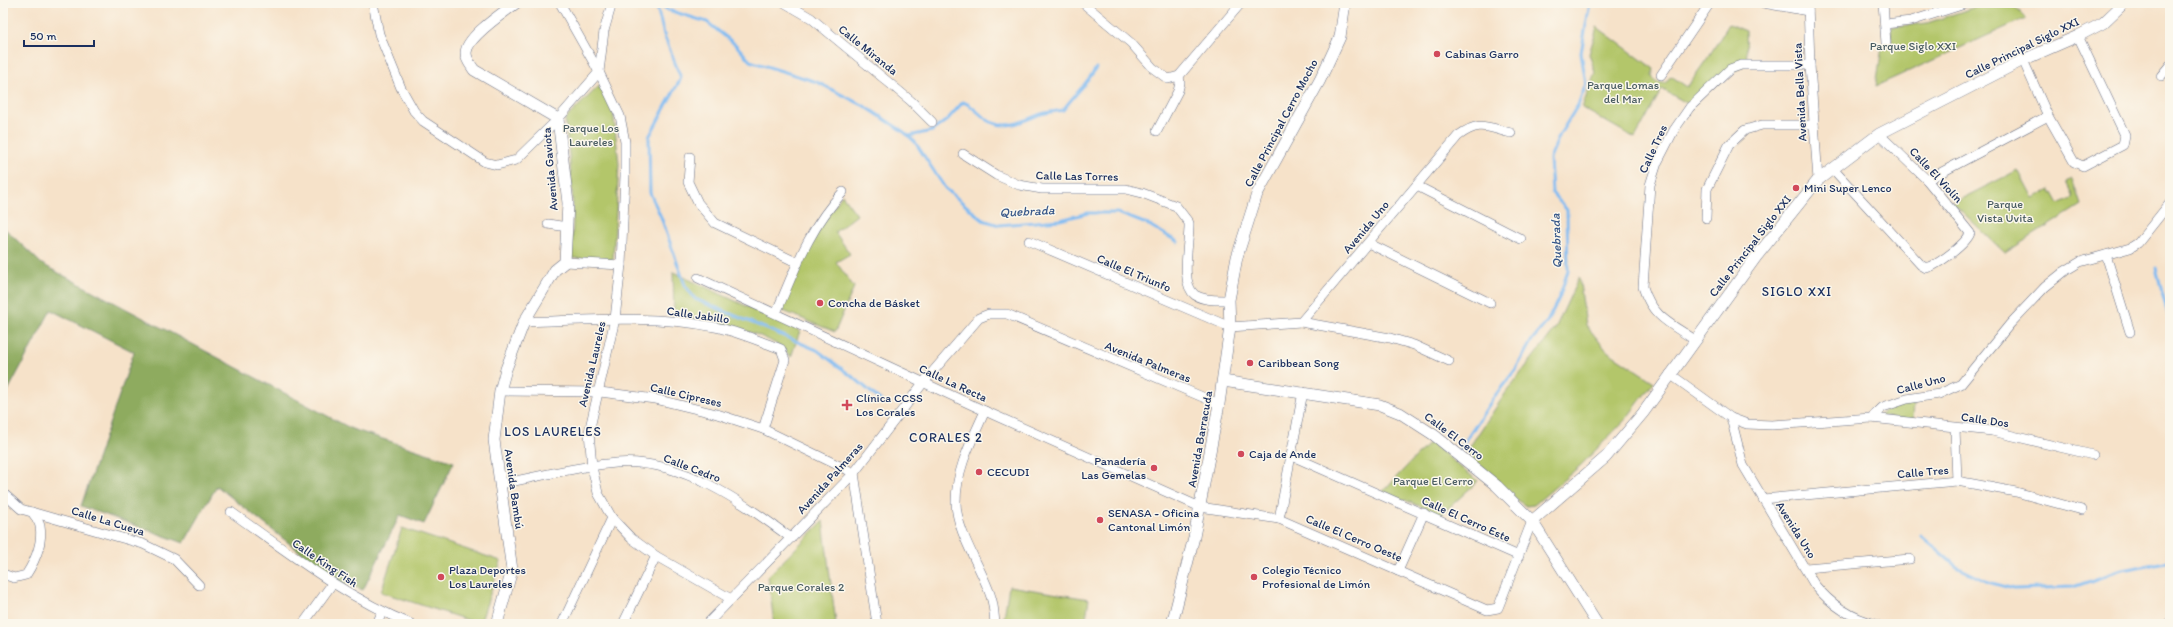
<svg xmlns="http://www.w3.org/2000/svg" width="2173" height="627" viewBox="0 0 2173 627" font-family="Itim,sans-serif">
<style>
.green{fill:#b3c66a;stroke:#677a64}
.forest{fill:#8eab5e;stroke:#546d5e}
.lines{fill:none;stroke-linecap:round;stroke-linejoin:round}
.stream{stroke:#80bbf2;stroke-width:3}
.minor-casing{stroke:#686e83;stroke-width:10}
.tertiary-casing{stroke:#686e83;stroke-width:12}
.minor{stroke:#fff;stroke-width:9}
.tertiary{stroke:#fff;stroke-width:11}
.poi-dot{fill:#d1495b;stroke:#fbf7ec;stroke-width:1.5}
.labels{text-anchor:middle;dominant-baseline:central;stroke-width:3;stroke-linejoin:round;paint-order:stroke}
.park-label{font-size:12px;fill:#495c62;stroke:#fbf7ec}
.street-label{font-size:12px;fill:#1b2f5e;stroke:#fbf7ec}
.poi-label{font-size:12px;fill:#1b2f5e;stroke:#fbf7ec;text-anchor:start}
.water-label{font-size:13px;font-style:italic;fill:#39598a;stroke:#fbf7ec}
.neighbourhood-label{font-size:13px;letter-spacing:1px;fill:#1b2f5e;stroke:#fbf7ec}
</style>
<rect width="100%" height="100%" fill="#fbf7ec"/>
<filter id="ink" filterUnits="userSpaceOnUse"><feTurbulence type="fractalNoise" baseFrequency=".025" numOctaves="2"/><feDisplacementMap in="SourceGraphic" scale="8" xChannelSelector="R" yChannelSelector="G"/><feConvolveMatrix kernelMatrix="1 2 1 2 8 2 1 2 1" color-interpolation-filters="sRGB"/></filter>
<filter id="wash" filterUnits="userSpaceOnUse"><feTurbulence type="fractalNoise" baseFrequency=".012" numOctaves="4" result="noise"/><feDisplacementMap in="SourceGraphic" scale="16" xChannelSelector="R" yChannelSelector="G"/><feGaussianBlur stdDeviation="0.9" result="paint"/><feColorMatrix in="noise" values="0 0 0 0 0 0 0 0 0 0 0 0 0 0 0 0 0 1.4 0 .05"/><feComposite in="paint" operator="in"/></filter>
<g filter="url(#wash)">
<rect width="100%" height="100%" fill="#f6e2c9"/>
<g class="green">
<path d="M1987 3H2011L2026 18 1876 86 1882 47H1892L1891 27 1927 23Z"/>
<path d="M1729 24 1746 31 1747 63 1688 104 1662 89 1635 138 1582 108 1595 72 1589 54 1597 27 1654 69 1652 76C1654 82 1659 83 1665 83L1671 76 1687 87 1709 56Z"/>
<path d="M599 86 613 110 619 164 613 260 570 258C577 211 570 165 565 119Z"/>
<path d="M2018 170 2033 198 2050 190 2051 194 2053 193 2059 204 2074 197 2067 182 2072 179 2081 205 2005 253 1953 203Z"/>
<path d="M842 195 857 215 835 232 850 254 836 262 854 287 835 332 781 310 814 236Z"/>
<path d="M673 272 800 331 791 357C772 331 705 319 674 317Z"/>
<path d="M1579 277 1586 325 1607 351 1654 382 1626 419 1581 465 1534 505 1526 506 1515 499 1466 452 1507 391 1555 329Z"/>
<path d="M1914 402 1913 420 1879 416 1886 410Z"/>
<path d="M1430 442 1478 481 1441 515 1383 491Z"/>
<path d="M823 521 836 624H774L768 576Z"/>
<path d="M402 528 501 561 480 624 381 592Z"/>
<path d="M1009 586 1089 599 1085 624H1003Z"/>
</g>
<path class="forest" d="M3 227 42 264 352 429 454 462 424 524 400 515 363 590 334 579 217 486 184 543 81 506 134 352 51 310 3 400Z"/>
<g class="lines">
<g class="stream">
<path d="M656 3 664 35 681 78 649 137 650 193 661 217 685 285 695 299 817 350 858 381 881 401"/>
<path d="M658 3 668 10 707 22 736 45 750 61 817 82 866 107 904 132 915 142 945 188 983 220 999 225 1060 220 1088 213H1118L1149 225 1178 242"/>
<path d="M909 136 932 131 947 120 963 102C975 106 980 117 991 122 1006 129 1022 122 1036 116 1044 112 1054 112 1063 110 1074 95 1087 84 1096 68"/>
<path d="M2156 268 2170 322"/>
<path d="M1459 451 1494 397 1516 369 1532 340 1547 322 1559 298 1568 271 1567 210 1552 193 1550 158 1560 134 1578 105 1586 84 1581 53 1590 3"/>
<path d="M1921 536 1957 567 1988 582 2014 589 2073 587 2122 570 2170 561"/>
</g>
</g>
</g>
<g filter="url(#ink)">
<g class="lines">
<defs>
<g id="minor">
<path d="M373 3 379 34 401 88 414 111 423 121 485 162 497 165 516 160 558 119 599 72"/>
<path d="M560 3 599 72 620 116 625 142V176L621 265 615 319 589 432 592 467 598 493 612 518 631 538 656 556 731 599"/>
<path d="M785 3 811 18 911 101 932 122"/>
<path d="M1083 3 1131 43 1153 68 1168 79 1179 76 1241 3"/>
<path d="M1763 3 1808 11"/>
<path d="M1808 3 1810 65 1818 180"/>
<path d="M1883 3 1886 43"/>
<path d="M1885 24 1911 21 1968 3"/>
<path d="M2023 60 2048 116 2074 162 2083 166 2123 145 2125 135 2078 36"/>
<path d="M599 72 604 31 612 3"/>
<path d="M1661 75 1710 3"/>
<path d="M2161 76 2170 65"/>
<path d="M1157 131 1178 91 1180 83 1179 76"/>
<path d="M963 154 996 175 1019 185 1042 189H1126L1142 193 1176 206 1189 223C1190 241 1179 283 1195 295 1204 301 1219 300 1229 300"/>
<path d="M690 157 688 182 698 203 715 223 798 263"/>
<path d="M1833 169 1921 265 1926 268C1937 266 1967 243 1970 233L1927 180 1879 134"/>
<path d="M1927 180 2048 116"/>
<path d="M1417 186 1521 239"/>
<path d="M1706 218 1707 189 1729 145 1745 130 1762 125H1814"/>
<path d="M548 224 567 227"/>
<path d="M1029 241 1230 327 1301 322 1458 136C1480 120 1486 127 1511 133"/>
<path d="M1368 243 1490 303"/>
<path d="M2106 255 2130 332"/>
<path d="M565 262 621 265"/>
<path d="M698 278 985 411 1200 507 1279 519 1487 610 1498 608 1532 521"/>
<path d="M776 313C796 267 808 230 843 192"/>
<path d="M524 322C587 320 653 315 715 327 736 331 756 340 776 347L781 349 785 360 763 429"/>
<path d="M1301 322 1390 338 1414 345 1449 361"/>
<path d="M1695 340C1671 324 1652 317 1643 287L1650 185 1657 163 1674 130 1690 107 1730 69 1741 65H1810"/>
<path d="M1670 374 1731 418 1747 424 1772 425 1871 418 1992 431 2093 455"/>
<path d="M500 391 600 392 655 399 717 414 763 429 854 473 877 624"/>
<path d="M985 411C972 440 956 469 956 502 956 532 982 568 991 597 994 605 994 615 995 624"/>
<path d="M1731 418 1743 465 1814 584C1831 605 1850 618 1876 624"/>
<path d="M1871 418 1883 407 1907 399 1939 394 1961 384 2010 324 2045 287 2065 271 2080 262 2130 248 2138 243 2170 203"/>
<path d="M1955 428 1957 481"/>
<path d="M1292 456 1519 556"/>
<path d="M500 484C538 477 577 466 616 463 682 458 742 502 791 538"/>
<path d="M3 493 21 509 143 544 174 559 199 585"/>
<path d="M1763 499 1957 481 2016 492 2082 510"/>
<path d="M231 512C289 553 345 597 411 624"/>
<path d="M1279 519 1303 392"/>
<path d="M1806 568 1910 559"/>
<path d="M1398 571 1424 513"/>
<path d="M3 574 14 578 26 575C35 561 43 543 40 526 39 521 35 516 32 512"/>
<path d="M303 624 332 584"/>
<path d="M377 624 382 612"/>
<path d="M562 624 612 518"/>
<path d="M623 624 656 556"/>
<path d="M707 624 854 473 923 383 979 318 989 314H1007L1219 404"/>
<path d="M2168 624 2170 622"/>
</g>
<g id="tertiary">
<path d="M1223 381 1380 405 1400 413 1434 435 1497 486 1532 521 1597 624"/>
<path d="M1532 521 1606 457 1643 413 1756 257 1818 180 1879 134 2023 60 2078 36 2103 23 2124 3"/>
<path d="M497 624 512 570 494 440 500 391 506 369 524 322 555 270 565 262 568 203 558 119 474 70C471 65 466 60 466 53 466 37 503 13 516 3"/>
<path d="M1172 624 1194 537 1219 404 1230 327 1229 300 1237 257 1257 194 1320 80 1340 37 1345 3"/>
</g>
</defs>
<use href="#minor" class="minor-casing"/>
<use href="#tertiary" class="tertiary-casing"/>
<use href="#minor" class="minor"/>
<use href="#tertiary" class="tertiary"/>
</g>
</g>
<g class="poi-dot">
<circle cx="1437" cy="54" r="4"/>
<circle cx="1796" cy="188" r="4"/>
<circle cx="820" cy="303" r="4"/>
<circle cx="1250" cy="363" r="4"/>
<path d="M845 399h4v4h4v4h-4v4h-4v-4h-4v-4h4z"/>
<circle cx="1241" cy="454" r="4"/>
<circle cx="1154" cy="468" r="4"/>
<circle cx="979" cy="472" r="4"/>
<circle cx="1100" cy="520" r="4"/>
<circle cx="441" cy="577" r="4"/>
<circle cx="1254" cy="577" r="4"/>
</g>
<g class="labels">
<g class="park-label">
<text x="1913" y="46">Parque Siglo XXI</text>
<text x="1623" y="85">Parque Lomas<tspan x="1623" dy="14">del Mar</tspan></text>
<text x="591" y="128">Parque Los<tspan x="591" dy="14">Laureles</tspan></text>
<text x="2005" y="204">Parque<tspan x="2005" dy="14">Vista Uvita</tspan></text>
<text x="1433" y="481">Parque El Cerro</text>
<text x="801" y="587">Parque Corales 2</text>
</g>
<g class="street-label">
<text transform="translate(2022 48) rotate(-26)">Calle Principal Siglo XXI</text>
<text transform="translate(868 50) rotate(39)">Calle Miranda</text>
<text transform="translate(1800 92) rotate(-93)">Avenida Bella Vista</text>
<text transform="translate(1281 123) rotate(-62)">Calle Principal Cerro Mocho</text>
<text transform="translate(1653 149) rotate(-65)">Calle Tres</text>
<text transform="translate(550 169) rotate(-95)">Avenida Gaviota</text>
<text transform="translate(1936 175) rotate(47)">Calle El Violín</text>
<text transform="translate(1077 176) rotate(1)">Calle Las Torres</text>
<text transform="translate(1366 227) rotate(-50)">Avenida Uno</text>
<text transform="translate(1750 246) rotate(-52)">Calle Principal Siglo XXI</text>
<text transform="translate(1134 273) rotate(23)">Calle El Triunfo</text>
<text transform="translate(698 315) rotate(8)">Calle Jabillo</text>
<text transform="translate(1148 362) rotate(22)">Avenida Palmeras</text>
<text transform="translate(592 364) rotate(-77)">Avenida Laureles</text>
<text transform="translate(953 383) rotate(25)">Calle La Recta</text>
<text transform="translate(1921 384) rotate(-15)">Calle Uno</text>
<text transform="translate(686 395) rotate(13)">Calle Cipreses</text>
<text transform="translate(1985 420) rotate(8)">Calle Dos</text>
<text transform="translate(1454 436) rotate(37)">Calle El Cerro</text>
<text transform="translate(1200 439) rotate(-80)">Avenida Barracuda</text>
<text transform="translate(692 468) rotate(21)">Calle Cedro</text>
<text transform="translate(1923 472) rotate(-5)">Calle Tres</text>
<text transform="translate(830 478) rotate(-48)">Avenida Palmeras</text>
<text transform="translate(514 489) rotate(82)">Avenida Bambú</text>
<text transform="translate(1466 519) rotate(24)">Calle El Cerro Este</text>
<text transform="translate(108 521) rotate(17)">Calle La Cueva</text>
<text transform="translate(1796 530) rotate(58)">Avenida Uno</text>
<text transform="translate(1354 538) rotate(23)">Calle El Cerro Oeste</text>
<text transform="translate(325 563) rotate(34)">Calle King Fish</text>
</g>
<g class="poi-label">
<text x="1445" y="54">Cabinas Garro</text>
<text x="1804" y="188">Mini Super Lenco</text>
<text x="828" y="303">Concha de Básket</text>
<text x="1258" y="363">Caribbean Song</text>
<text x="856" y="398">Clínica CCSS<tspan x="856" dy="14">Los Corales</tspan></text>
<text x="1249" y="454">Caja de Ande</text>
<text x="1146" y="461" text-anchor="end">Panadería<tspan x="1146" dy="14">Las Gemelas</tspan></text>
<text x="987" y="472">CECUDI</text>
<text x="1108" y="513">SENASA - Oficina<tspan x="1108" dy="14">Cantonal Limón</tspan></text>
<text x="449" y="570">Plaza Deportes<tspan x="449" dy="14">Los Laureles</tspan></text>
<text x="1262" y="570">Colegio Técnico<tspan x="1262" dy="14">Profesional de Limón</tspan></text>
</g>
<g class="water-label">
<text transform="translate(1027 211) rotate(-3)">Quebrada</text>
<text transform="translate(1556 241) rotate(-92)">Quebrada</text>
</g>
<g class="neighbourhood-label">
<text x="1797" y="291">SIGLO XXI</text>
<text x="553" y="431">LOS LAURELES</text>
<text x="946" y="437">CORALES 2</text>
</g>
</g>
<rect width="2173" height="627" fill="none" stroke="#fbf7ec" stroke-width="16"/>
<path d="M24 40v6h70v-6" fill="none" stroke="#1b2f5e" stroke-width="2"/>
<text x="30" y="40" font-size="12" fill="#1b2f5e" stroke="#fbf7ec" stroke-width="3" paint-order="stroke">50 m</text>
</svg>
